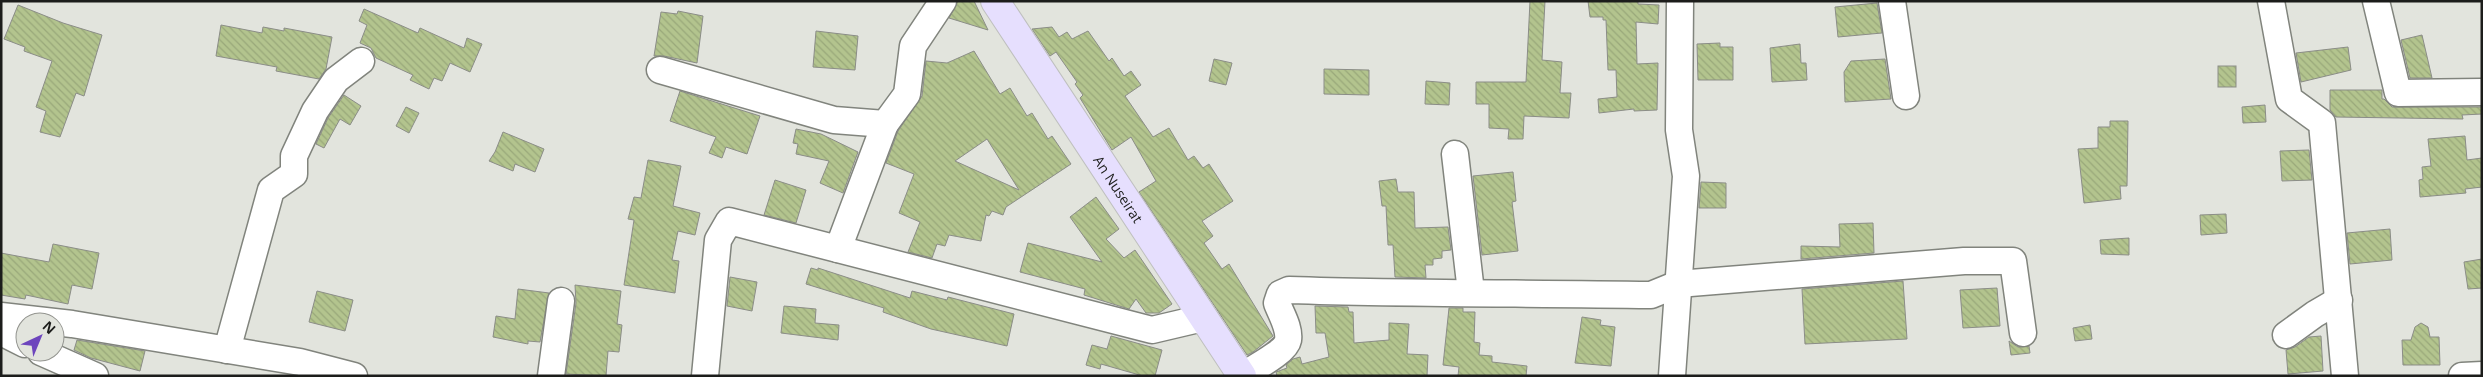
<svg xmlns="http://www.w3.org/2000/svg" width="2483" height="377" viewBox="0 0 2483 377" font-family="'Open Sans',sans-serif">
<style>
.building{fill:url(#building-back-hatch);stroke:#8b8d87;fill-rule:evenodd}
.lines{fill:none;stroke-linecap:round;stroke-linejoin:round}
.minor-casing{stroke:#81847d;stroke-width:29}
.major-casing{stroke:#bfc0bf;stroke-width:30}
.minor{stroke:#fff;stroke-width:26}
.major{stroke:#e6dffe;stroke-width:28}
.labels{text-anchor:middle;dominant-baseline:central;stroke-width:4;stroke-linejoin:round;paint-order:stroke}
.street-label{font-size:14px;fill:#1c1d1b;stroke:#e2e4dd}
</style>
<defs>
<pattern id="building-back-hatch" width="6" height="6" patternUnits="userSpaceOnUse" patternTransform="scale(1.25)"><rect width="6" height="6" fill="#b3c48e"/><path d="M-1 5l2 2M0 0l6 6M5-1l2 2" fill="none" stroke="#99a87a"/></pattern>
</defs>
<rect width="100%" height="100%" fill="#e2e4dd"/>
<g class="building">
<path d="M958 1H974L988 30 949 18Z"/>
<path d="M1530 1H1545L1542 60 1562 62 1560 93H1571L1569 118 1524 116 1523 139H1508L1509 129 1489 128V104H1476V82H1526Z"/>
<path d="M1588 1H1638V4L1659 5 1658 24 1636 22 1637 64 1658 63 1657 110 1634 111V109L1599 113 1598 99 1617 97 1616 70H1608L1606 20H1603V17H1590Z"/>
<path d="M1877 3 1882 33 1838 37 1835 7Z"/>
<path d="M18 5 63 23 102 35 84 96 76 93 60 137 40 132 46 111 36 107 52 61 24 51 25 47 4 39Z"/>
<path d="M364 9 418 33 420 28 464 48 467 38 482 44 470 72 450 63 442 81 434 78 429 89 410 80 413 75 376 58 371 48 360 43 367 25 359 21Z"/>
<path d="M678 11 703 16 697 63 664 56H654L661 12 677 14Z"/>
<path d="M221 25 262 33 263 27 284 31V28L332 37 326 69 319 79 276 71 277 67 216 56Z"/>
<path d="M1052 27 1059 37 1067 32 1072 39 1088 31 1109 61 1112 58 1124 76 1131 71 1141 85 1125 96 1153 137 1169 128 1188 160 1194 156 1203 168 1209 164 1233 201 1202 221 1213 236 1204 243 1222 269 1229 264 1273 336 1253 352 1247 355 1139 192 1156 181 1131 137 1112 150 1080 98 1083 95 1075 84 1077 82 1056 52 1050 56 1032 29Z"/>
<path d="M816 31 858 36 855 70 813 67Z"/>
<path d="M2422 35 2432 78H2410L2401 40Z"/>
<path d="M1720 43V47H1733V80H1698L1697 44Z"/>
<path d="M1800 44 1801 63H1806L1807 80 1772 82 1770 48Z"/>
<path d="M2348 47 2351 70 2301 82 2296 53Z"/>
<path d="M974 51 1000 94 1010 88 1027 116 1032 113 1048 139 1052 136 1071 164 1006 207 1003 215 992 211 989 216 986 215 981 241 949 235 945 246 937 244 932 258 908 252 920 222 899 213 914 174 886 163 898 131 922 96 926 61 947 63ZM987 139 1019 190 955 161Z"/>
<path d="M1214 59 1232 63 1226 85 1209 81Z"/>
<path d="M1885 59 1891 99 1845 102 1844 72 1851 61Z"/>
<rect x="2218" y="66" width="18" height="21"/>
<path d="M1324 69 1369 70V95L1324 94Z"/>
<path d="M1426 81 1450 83 1449 105 1425 104Z"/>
<path d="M2330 90H2382V99H2384L2392 107H2482V114L2462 115 2463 119 2336 117 2330 110Z"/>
<path d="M680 91 760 116 747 154 726 147 722 158 709 153 716 137 670 121Z"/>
<path d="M344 95 361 106 350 125 340 119 324 148 316 144 328 118Z"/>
<path d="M2265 105 2266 122 2243 123 2242 107Z"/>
<path d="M406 107 419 113 409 133 396 126Z"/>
<path d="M2110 121H2128L2127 186H2120L2121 199 2084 203 2078 149 2098 148V127H2110Z"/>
<path d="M796 129 821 134 858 152 843 193 820 183 829 161 796 154 798 144 793 143Z"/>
<path d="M503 132 544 149 535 172 515 164 513 171 489 161 495 152Z"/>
<path d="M2465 136 2467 160 2482 158V187L2465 189 2466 193 2420 197 2419 180 2423 179 2422 167 2431 166 2428 139Z"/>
<path d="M2309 150 2312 180 2282 181 2280 151Z"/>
<path d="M648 160 681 166 673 206 700 213 695 235 678 231 672 260 679 261 675 293 624 285 634 220 628 219 634 197 641 198Z"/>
<path d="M1513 172 1516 201 1512 202 1518 251 1482 255 1473 176Z"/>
<path d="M1396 179 1398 192H1414L1415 228 1448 227 1451 250 1442 251V258L1433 259V265H1425L1426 278 1395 277 1393 245H1388L1386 206H1382L1379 181Z"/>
<path d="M775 180 806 190 796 223 764 215Z"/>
<path d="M1701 182 1726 183V208H1699Z"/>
<path d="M1096 197 1119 229 1106 239 1124 258 1135 250 1172 304 1159 313H1146L1136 299 1129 309 1084 295 1085 289 1020 272 1028 243 1102 262 1070 217Z"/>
<path d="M2226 214 2227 233 2201 235 2200 215Z"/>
<path d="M1873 223 1874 253 1801 259V246L1840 247 1839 224Z"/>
<path d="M2390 229 2392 260 2350 264 2347 233Z"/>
<path d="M2129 238V255L2101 254 2100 240Z"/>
<path d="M53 244 99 253 92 289 72 285 68 304 26 295 25 299 1 295V253L49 262Z"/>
<path d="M2482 259V288L2468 289 2464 262Z"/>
<path d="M811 268 818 270V268L910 298 912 291 947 300 948 297 1014 314 1007 346 931 329 883 312 884 308 806 284Z"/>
<path d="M730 277 757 282 752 311 727 306Z"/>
<path d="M1903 281 1907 339 1805 344 1802 289Z"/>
<path d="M575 285 621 291 617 324 622 325 619 352 608 351 606 376 566 374 576 303Z"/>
<path d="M1997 288 2000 326 1963 328 1960 290Z"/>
<path d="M518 289 549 293 540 342 528 341V344L493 337 496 316 515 319Z"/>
<path d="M317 291 353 300 345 331 309 322Z"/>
<path d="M784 306 816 309 815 323 839 325 838 340 781 333Z"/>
<path d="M1315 306 1348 307 1349 312H1353L1354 343 1389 340V323L1409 324 1407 354 1428 355 1427 376H1277L1276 372 1287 368 1286 365 1293 359 1300 357 1302 364 1329 357 1325 333H1316Z"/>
<path d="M1449 308H1463V312H1475L1474 342 1480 343 1479 355 1492 356V362L1527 366 1526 376H1458L1459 367 1443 365Z"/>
<path d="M1582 317 1601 320 1600 325 1615 327 1611 366 1575 363Z"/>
<path d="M2421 323 2428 327 2430 337H2439L2440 365H2403L2402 340H2411L2415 327Z"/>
<path d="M2090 325 2092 339 2075 341 2073 328Z"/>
<path d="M1111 336 1162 350 1155 376H1143L1101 364 1100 369 1086 365 1092 345 1107 349Z"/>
<path d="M2321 336 2323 371 2288 374 2286 350 2295 347 2309 337Z"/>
<path d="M77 340 145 351 140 371 91 358 74 350Z"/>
<path d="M2009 341 2018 347 2029 346 2030 353 2011 355Z"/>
</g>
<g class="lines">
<defs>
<g id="minor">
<path d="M1892 1 1906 96"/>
<path d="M2271 1 2289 99 2322 123 2345 376"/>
<path d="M2376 1 2398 93 2482 92"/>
<path d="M660 70 834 120 885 124 907 94 913 46 943 1"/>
<path d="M1455 154 1471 292"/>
<path d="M838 249 885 124"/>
<path d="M1 316 72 324 300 362 354 376"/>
<path d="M1 332 25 344"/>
<path d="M2286 335 2315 314 2339 300"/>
<path d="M227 350 271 190 294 174V156L315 111 336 80 361 61"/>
<path d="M41 352 95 376"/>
<path d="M551 376 561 301"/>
<path d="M705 376 718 240 729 221 1152 330 1203 318"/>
<path d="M1242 376C1252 369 1286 352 1288 340 1290 328 1281 314 1277 303L1280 294 1289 290C1409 294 1530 293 1651 295L1678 284 1964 261H2013L2023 333"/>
<path d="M1672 376 1686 176 1679 130 1680 1"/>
<path d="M2462 376 2482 375"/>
</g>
<g id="major">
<path id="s1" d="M995 1 1242 376"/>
</g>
</defs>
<use href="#minor" class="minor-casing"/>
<use href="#major" class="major-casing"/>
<use href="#minor" class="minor"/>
<use href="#major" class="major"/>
</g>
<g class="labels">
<g class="street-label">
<text stroke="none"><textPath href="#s1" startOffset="225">An Nuseirat</textPath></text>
</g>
</g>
<rect width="2483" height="377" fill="none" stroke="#1c1d1b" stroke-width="5"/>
<g transform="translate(40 337) rotate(44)"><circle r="24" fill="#e2e4dd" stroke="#93948f"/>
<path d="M0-4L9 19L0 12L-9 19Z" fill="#6d45bd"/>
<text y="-8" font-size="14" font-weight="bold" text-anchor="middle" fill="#1c1d1b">N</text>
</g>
</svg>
